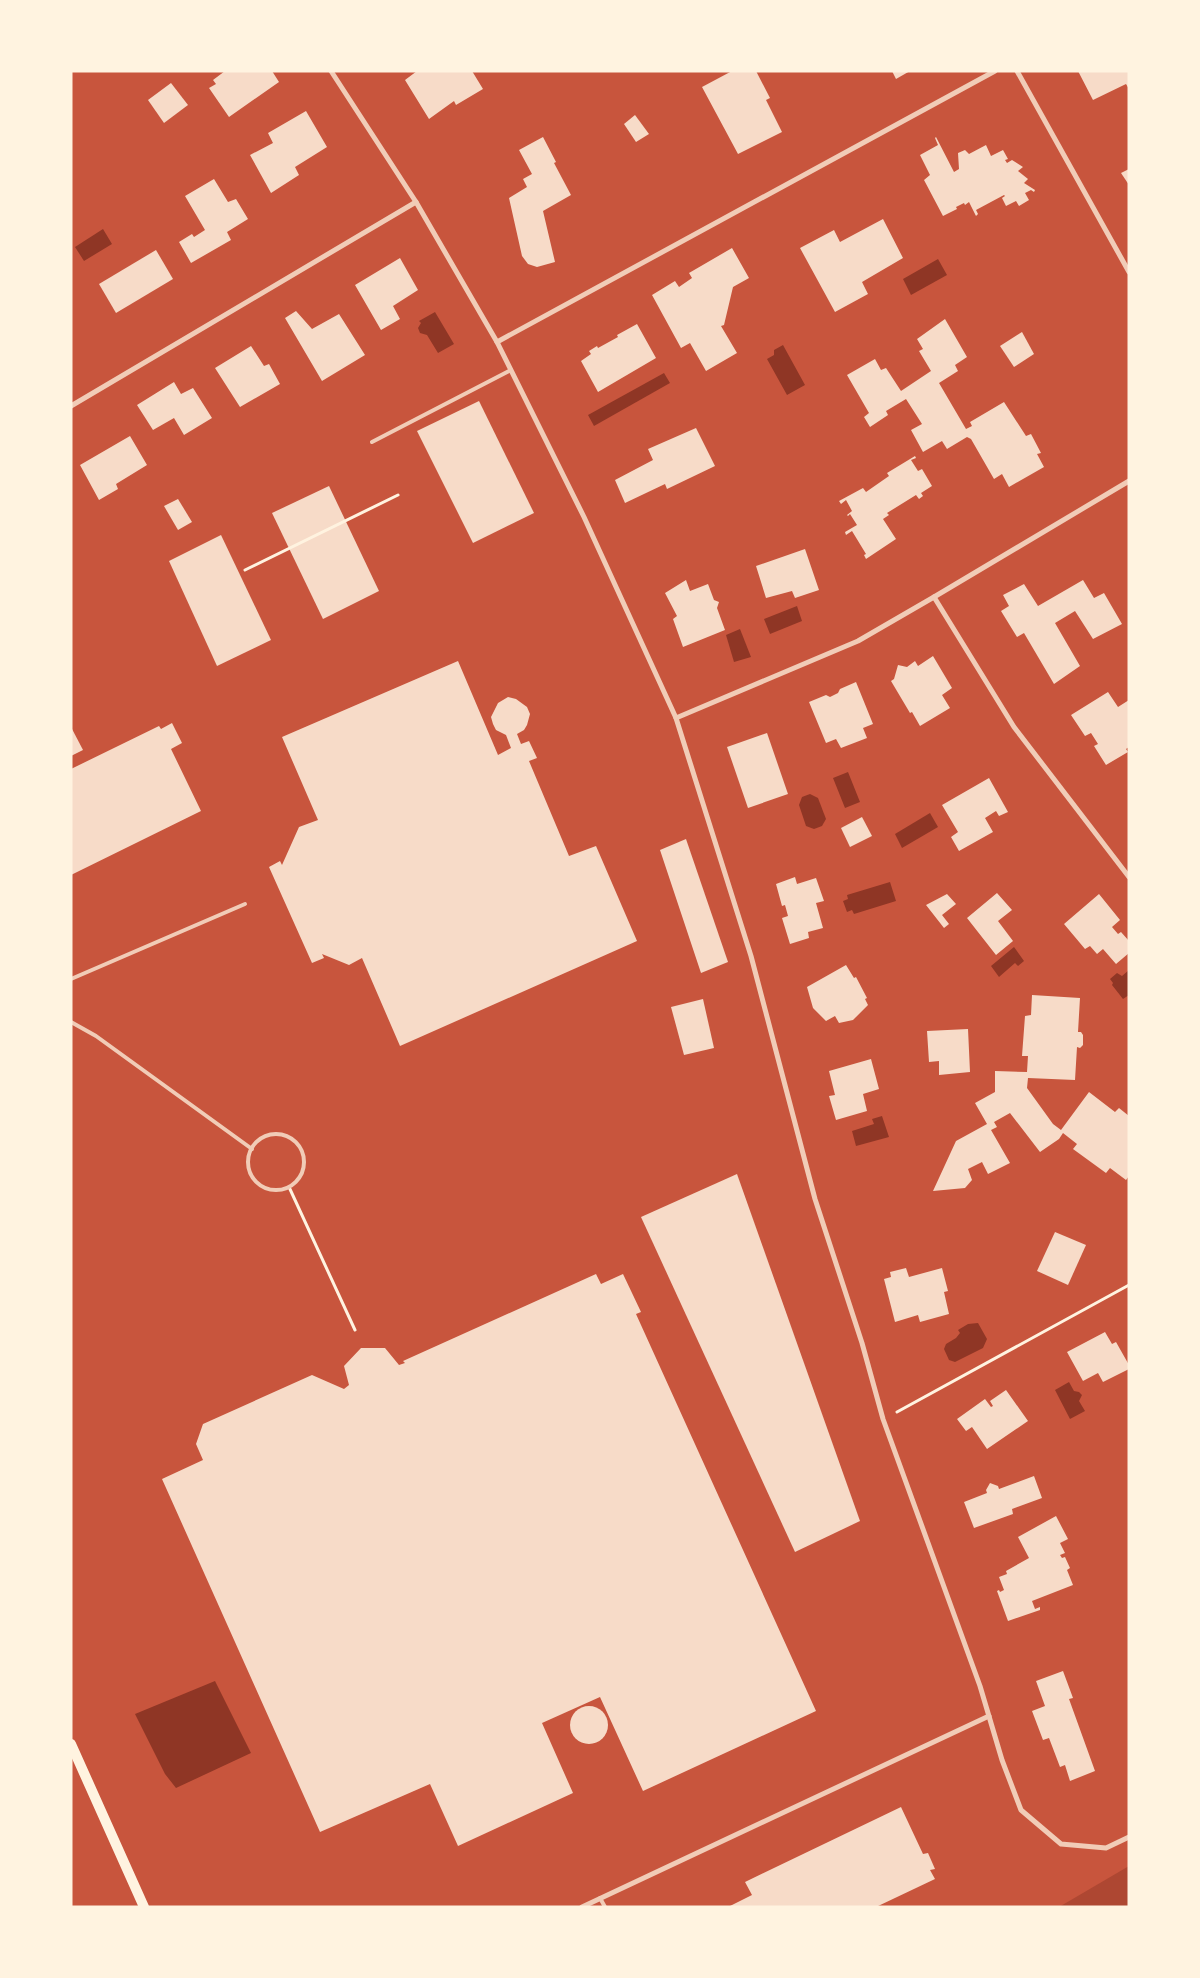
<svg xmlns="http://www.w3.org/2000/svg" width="1200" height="1978" viewBox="0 0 1200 1978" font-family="'Source Serif 4',serif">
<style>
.green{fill:#ae4732}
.water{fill:#8f3625}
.building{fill:#f7dbc8}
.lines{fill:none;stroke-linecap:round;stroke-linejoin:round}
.path{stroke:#fff3e0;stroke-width:3}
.service{stroke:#f1ccb7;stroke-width:4}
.minor{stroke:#f1ccb7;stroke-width:5}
.secondary{stroke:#fff3e0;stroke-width:10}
</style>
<rect width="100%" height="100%" fill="#c8553d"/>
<path class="green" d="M1129 1866V1907H1059Z"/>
<g class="water">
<path d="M103 229 112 244 84 261 75 247Z"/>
<path d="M938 259 947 275 911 295 903 279Z"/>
<path d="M435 312 454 344 438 353 427 335 420 333 418 328 421 323 419 321Z"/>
<path d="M783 345 805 385 787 395 767 359 774 355V350Z"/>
<path d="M664 373 670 383 594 426 588 415Z"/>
<path d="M797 606 802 621 770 634 764 619Z"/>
<path d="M740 629 751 657 734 662 726 635Z"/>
<path d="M848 772 860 802 845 808 833 778Z"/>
<path d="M810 794 818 798 826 819 822 826 814 829 806 826 799 805 802 797Z"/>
<path d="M930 813 938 827 902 848 895 834Z"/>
<path d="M890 882 896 901 854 914 852 910 847 912 843 901 848 899 847 895Z"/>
<path d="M1014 947 1024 961 1018 966 1015 963 999 977 991 966Z"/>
<path d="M1129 970V995L1123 999 1112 985 1113 983 1110 979 1117 973 1122 976Z"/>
<path d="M882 1116 889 1137 856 1146 852 1131 874 1124 872 1119Z"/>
<path d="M978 1323 987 1339 983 1348 955 1362 949 1360 944 1349 946 1344 956 1338 960 1333 958 1330 968 1324Z"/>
<path d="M1069 1382 1074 1391 1079 1392 1082 1395 1079 1401 1085 1411 1070 1419 1055 1390Z"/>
<path d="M215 1681 251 1753 176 1788 165 1774 135 1714Z"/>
</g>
<g class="building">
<path d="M225 71H272L279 82 229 117 209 88 216 84 213 80Z"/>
<path d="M417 71H472L483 89 456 105 454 101 429 119 405 80Z"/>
<path d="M732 71H756L770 98 766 100 782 132 738 154 702 87Z"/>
<path d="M892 71H910L896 79Z"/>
<path d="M1078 71H1129V89L1126 84 1093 100Z"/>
<path d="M171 83 188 105 164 123 148 100Z"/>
<path d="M306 111 327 147 295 167 299 175 271 193 250 155 273 143 268 133Z"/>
<path d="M635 115 649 134 636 142 624 124Z"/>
<path d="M543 137 556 162 554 163 571 195 543 211 555 262 537 267 528 264 522 256 509 198 527 187 523 179 532 174 519 150Z"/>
<path d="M936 137 954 172 959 169 958 153 965 150 969 154 986 145 991 156 1003 150 1008 159 1005 160 1007 163 1012 160 1023 167 1018 171 1028 179 1024 183 1035 190 1034 192 1031 190 1025 193 1029 200 1019 206 1016 201 1006 206 1002 198 1005 196 1004 195 976 210 978 214 976 216 969 202 965 205 964 203 956 207 957 209 943 216 924 180 930 175 920 155 938 145 935 138Z"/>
<path d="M1129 169V185L1121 173Z"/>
<path d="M214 179 228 202 236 199 248 219 227 232 231 240 191 263 179 242 192 234 194 237 205 230 185 196Z"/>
<path d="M883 219 903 258 862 282 868 294 835 312 800 248 834 230 840 242Z"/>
<path d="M732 248 749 278 733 287 724 325 721 326 737 353 706 371 690 343 681 348 652 295 675 281 679 287 692 278 689 273Z"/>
<path d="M156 250 173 279 116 313 99 284Z"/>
<path d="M400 258 418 290 393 306 400 319 381 330 355 285Z"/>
<path d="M296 311 312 329 339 314 365 355 322 381 285 318Z"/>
<path d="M945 319 967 357 955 365 958 371 939 383 966 429 972 426 970 422 1004 402 1026 436 1031 434 1041 453 1037 454 1044 467 1009 487 1002 474 994 479 971 439 967 437 947 449 942 441 923 452 911 430 922 424 906 399 886 411 888 415 870 427 864 417 869 413 847 375 875 359 881 370 886 368 901 391 931 371 919 351 923 349 917 339Z"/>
<path d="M637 324 656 358 598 392 581 361 591 354 589 351 597 346 598 348 618 337 617 335Z"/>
<path d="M1022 332 1034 354 1014 367 1000 346Z"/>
<path d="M251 346 264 366 269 364 280 384 240 407 215 368Z"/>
<path d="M174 382 181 394 193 388 212 418 184 435 174 418 153 430 137 405Z"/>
<path d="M479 401 534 513 473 543 417 431Z"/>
<path d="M696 428 715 466 667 489 665 484 625 503 615 480 653 460 648 449Z"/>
<path d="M130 436 147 465 116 484 118 489 99 500 80 465Z"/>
<path d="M915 456 916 458 911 460 918 471 922 469 932 486 921 493 923 496 919 499 916 495 887 513 889 515 883 519 896 539 866 559 864 555 866 554 852 531 846 535 845 532 857 525 850 514 848 516 847 515 852 511 846 500 841 504 839 501 863 488 866 492 889 476 887 473Z"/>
<path d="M329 486 379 591 323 619 272 513Z"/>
<path d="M178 499 192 522 178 530 164 506Z"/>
<path d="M221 535 271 640 217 666 169 561Z"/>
<path d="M805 549 819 590 795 598 792 591 766 598 756 566Z"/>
<path d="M686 580 690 591 708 584 714 600 719 602 717 608 725 630 683 647 673 619 677 616 665 593Z"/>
<path d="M1083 580 1094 598 1104 593 1122 624 1093 639 1075 611 1055 623 1080 666 1054 684 1024 633 1017 637 1001 611 1009 606 1003 595 1024 584 1038 606Z"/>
<path d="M933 656 952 688 942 695 950 708 920 726 912 712 910 713 891 681 894 679 898 665 907 667 915 661 918 666Z"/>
<path d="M458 661 498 755 511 748 506 735 496 730 493 724 491 717 498 703 508 697 516 699 527 707 530 714 527 725 524 730 517 734 521 744 529 741 537 758 529 761 569 856 596 846 637 941 400 1046 362 958 349 965 322 954 324 958 312 963 269 867 280 861 282 865 299 827 318 820 282 737Z"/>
<path d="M856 682 873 724 863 728 867 738 841 748 836 739 826 743 809 702 826 695 830 697 838 693 840 689Z"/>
<path d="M1108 692 1118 707 1129 700V747L1126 749 1128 752 1106 765 1094 746 1098 744 1091 733 1085 736 1071 715Z"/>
<path d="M172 723 182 743 171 749 201 811 71 875V769L159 726 161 729Z"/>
<path d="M71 727 83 750 71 756Z"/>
<path d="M767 733 788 794 748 808 727 747Z"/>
<path d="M989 778 1008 812 999 816 996 811 985 818 993 832 959 851 951 837 958 832 942 805Z"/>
<path d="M862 817 872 836 850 847 841 828Z"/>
<path d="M686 839 728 962 701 973 660 850Z"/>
<path d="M795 877 797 884 816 878 824 901 816 903 823 928 808 932 809 938 790 944 782 918 788 916 785 905 782 906 776 884Z"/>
<path d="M997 893 1012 910 998 921 1013 941 996 955 967 918Z"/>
<path d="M947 894 956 904 942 915 949 924 944 928 926 905Z"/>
<path d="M1099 894 1120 920 1112 927 1118 934 1121 932 1129 941V953L1116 964 1103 949 1097 954 1090 946 1085 949 1064 924Z"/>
<path d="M846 965 854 978 856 977 867 998 865 999 868 1005 853 1020 839 1023 835 1016 826 1021 813 1008 807 987Z"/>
<path d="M1032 995 1080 998 1078 1032H1081L1083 1035V1045L1080 1048 1077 1047 1075 1080 1028 1078 1027 1088 1053 1124 1061 1130 1089 1092 1115 1112 1119 1108 1129 1116V1176L1126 1180 1110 1168 1106 1173 1073 1149 1077 1144 1063 1133 1059 1139 1040 1152 1010 1113 994 1122 997 1127 991 1130 1010 1163 988 1174 982 1162 968 1169 972 1180 965 1188 933 1191 956 1141 987 1124 975 1103 995 1092V1071L1027 1072 1028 1056H1022L1025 1016 1031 1015Z"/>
<path d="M703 999 714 1048 684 1055 671 1007Z"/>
<path d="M968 1029 970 1072 939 1075V1061L929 1062 927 1031Z"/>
<path d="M871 1059 879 1089 863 1094 867 1111 836 1120 829 1096 835 1095 829 1071Z"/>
<path d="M737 1174 860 1521 795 1552 641 1217Z"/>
<path d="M1055 1232 1086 1245 1068 1285 1037 1271Z"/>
<path d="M906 1268 909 1277 942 1268 948 1291 944 1292 949 1314 920 1322 918 1315 895 1322 884 1279 891 1277 890 1272Z"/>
<path d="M596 1274 601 1284 623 1274 641 1312 636 1314 816 1711 643 1791 600 1697 542 1723 573 1793 458 1846 430 1784 320 1832 162 1479 203 1460 196 1444 203 1424 312 1375 344 1389 349 1385 344 1366 361 1348H385L399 1365 405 1363 403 1361Z"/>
<path d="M1105 1332 1112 1344 1116 1342 1129 1365V1369L1103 1382 1098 1373 1083 1381 1067 1352Z"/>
<path d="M1006 1390 1028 1421 987 1449 972 1427 966 1431 957 1419 985 1399 991 1407 993 1406 990 1401Z"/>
<path d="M1034 1476 1042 1498 1012 1509 1013 1514 974 1528 964 1502 987 1493 986 1490 990 1483 998 1486 999 1489Z"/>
<path d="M1056 1516 1068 1539 1060 1543 1065 1553 1060 1555 1062 1558 1065 1557 1070 1568 1067 1570 1073 1585 1032 1601 1035 1609 1040 1607V1610L1008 1621 997 1591 999 1590 1000 1592 1004 1590 999 1577 1007 1574 1006 1571 1029 1558 1018 1537Z"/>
<path d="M1063 1671 1073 1698 1069 1699 1095 1771 1070 1781 1065 1765 1060 1767 1049 1738 1043 1740 1032 1711 1045 1706 1036 1681Z"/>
<circle cx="589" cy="1725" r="19"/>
<path d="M901 1807 923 1854 928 1853 935 1869 930 1870 935 1879 876 1907H728L752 1895 745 1882Z"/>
</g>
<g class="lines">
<g class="path">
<path d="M245 570 398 495"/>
<path d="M289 1187 355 1330"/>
<path d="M897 1412 1129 1285"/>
</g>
<g class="service">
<path d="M372 442 511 370"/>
<path d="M71 979 245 904"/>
<path d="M71 1022 96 1036 252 1149"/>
<circle cx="276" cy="1162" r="28"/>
<path d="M600 1898 605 1907"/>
</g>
<g class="minor">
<path d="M331 71 416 202 497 342 584 517 676 718 751 956 815 1199 862 1343 883 1419 980 1686 1002 1760 1021 1810 1061 1844 1106 1848 1129 1837"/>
<path d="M1017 71 1129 272"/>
<path d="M497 342 995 71"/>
<path d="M71 406 416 202"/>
<path d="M934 597 1014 727 1129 877"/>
<path d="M676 718 858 641 934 597 1129 481"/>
<path d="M582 1907 989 1716"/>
</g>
<path class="secondary" d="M71 1744 144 1907"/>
</g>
<rect width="1200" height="1978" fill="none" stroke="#fff3e0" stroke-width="145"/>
</svg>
